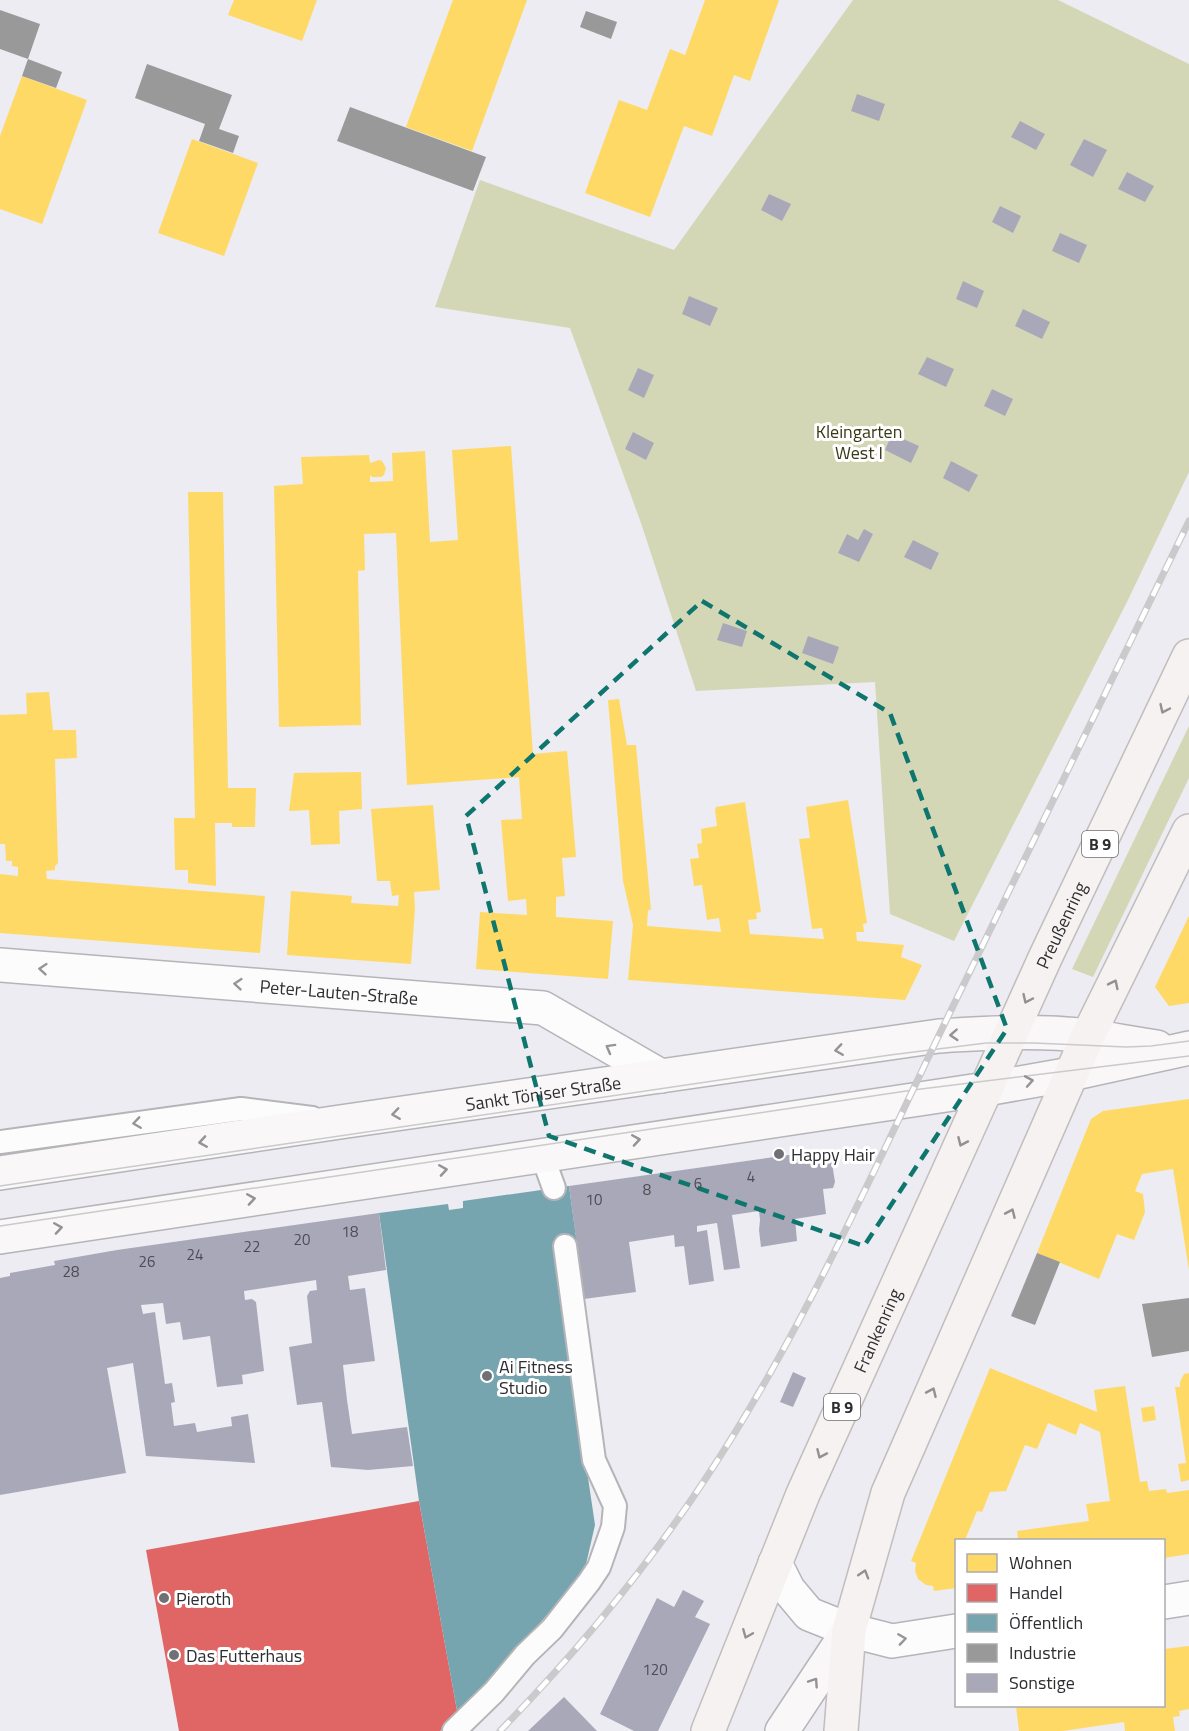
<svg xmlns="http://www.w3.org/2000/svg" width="1189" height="1731" viewBox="0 0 1189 1731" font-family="'Titillium Web',sans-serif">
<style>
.green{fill:#d4d7b6}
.homes{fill:#ffd966}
.shops{fill:#e06666}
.public{fill:#76a5af}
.industry{fill:#999}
.building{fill:#a9a8b9}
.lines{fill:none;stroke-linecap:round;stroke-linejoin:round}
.lane-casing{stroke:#b5b5b9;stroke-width:26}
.street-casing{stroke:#b5b5b9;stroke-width:36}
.secondary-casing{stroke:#b5b5b9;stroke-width:36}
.primary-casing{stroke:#c3bdbd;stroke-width:36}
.lane{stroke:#fcfcfd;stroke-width:22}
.street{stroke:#fcfcfd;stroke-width:33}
.secondary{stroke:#f9f7f7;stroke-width:33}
.primary{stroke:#f5f2f1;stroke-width:33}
.tram{stroke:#cacacc;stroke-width:1.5}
.rail-casing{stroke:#cacacc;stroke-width:7}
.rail{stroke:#fff;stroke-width:4.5;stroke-dasharray:14;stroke-linecap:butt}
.oneway{stroke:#929092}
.oneway2{stroke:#959598}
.oneway3{stroke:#949294}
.marked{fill:none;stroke:#0f766e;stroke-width:4.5;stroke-dasharray:12 8;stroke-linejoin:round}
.poi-dot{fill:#707075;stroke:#fff;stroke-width:2}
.labels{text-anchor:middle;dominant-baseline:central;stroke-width:6;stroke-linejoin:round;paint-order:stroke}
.number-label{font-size:15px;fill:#4d4c54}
.shield{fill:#fff;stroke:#6d6d70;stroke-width:1.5}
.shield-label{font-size:16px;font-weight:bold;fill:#2e2e32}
.park-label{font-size:18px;fill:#373a14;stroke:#fff}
.street-label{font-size:18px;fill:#2e2e32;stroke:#fff}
.poi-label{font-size:18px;fill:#2e2e32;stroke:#fff;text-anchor:start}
</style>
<rect width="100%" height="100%" fill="#ececf2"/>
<g class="green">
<path d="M853 0H1058L1189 64V472L1127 602 954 941 890 914 875 682 696 691 641 523 570 328 435 307 480 180 674 250Z"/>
<path d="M1189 726V778L1093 977 1072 969Z"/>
</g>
<g class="homes">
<path d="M234 0H317L302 41 228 15Z"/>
<path d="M453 0H527L472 151 406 127Z"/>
<path d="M705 0H779L750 81 734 75 712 136 684 126 650 217 585 193 619 100 647 110 670 49 685 55Z"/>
<path d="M22 76 87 100 42 224 0 209V136Z"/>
<path d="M192 139 258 163 224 256 158 233Z"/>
<path d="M511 446 533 754 567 751 576 857 562 858 565 896 556 897V917L613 921 608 979 476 969 480 912 527 915 526 899 508 901 501 820 522 819 519 777 407 785 396 533 364 534 365 570 358 571 361 725 279 727 274 486 303 484 301 457 369 455 370 463 379 460 382 461 386 468 384 475 381 477H372L370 475V482L393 481 392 453 425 451 430 542 458 540 452 450Z"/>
<path d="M188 492H223L228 788H256L255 827H232V823H215L216 886 188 883V870H175L174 818H195Z"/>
<path d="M49 692 53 730H76L77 758 55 759 58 863 55 866V870L46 871 47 879 265 896 260 953 0 933V874L18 876V867L12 866V861H6L5 844H0V715L27 714 26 693Z"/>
<path d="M619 699 627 745H636L651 910H648L647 926 721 932 719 918 707 920 702 885 694 886 690 859 699 858 697 844 702 843 701 829 717 826 715 810 716 807 745 802 761 912 756 913 757 919 748 920 750 934 824 939 822 928 812 929 799 839 810 838 806 807 848 800 867 923 863 924 864 932H856L857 941 904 945 901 957 922 965 905 1000 628 980 633 925 623 881 608 700Z"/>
<path d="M361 772 362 809 339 811 340 844 311 845 309 810 289 811 294 773Z"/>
<path d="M433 805 440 890 414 892 415 908 411 964 287 955 291 891 352 896 351 903 398 906 399 895 392 896 390 881H377L371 809Z"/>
<path d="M1189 916V1003L1169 1006 1155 987Z"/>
<path d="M1189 1099V1270L1173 1169 1142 1174 1135 1191 1143 1194 1145 1212 1134 1240 1117 1234 1099 1279 1037 1253 1091 1119 1103 1111Z"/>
<path d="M990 1368 1097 1412 1094 1390 1125 1386 1140 1482 1147 1481 1149 1491 1166 1489 1167 1493 1189 1490V1554L1164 1558V1540H1018L1017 1531 1089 1521 1086 1504 1110 1501 1100 1432 1080 1423 1076 1435 1048 1423 1037 1449 1025 1445 1006 1491 990 1492 982 1512 977 1511 965 1540H956V1588L934 1591 933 1586 926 1585 918 1579 915 1571 916 1563 911 1561Z"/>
<path d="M1189 1373V1480L1181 1482 1178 1464 1186 1463 1175 1387H1180V1382L1184 1374Z"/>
<path d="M1154 1406 1156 1420 1143 1422 1141 1408Z"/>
<path d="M1189 1646V1709L1179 1711 1180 1716 1173 1717 1175 1731H1125L1124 1722 1063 1731H1019L1016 1706H1164V1649Z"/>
</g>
<path class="shops" d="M419 1501 458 1716 440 1731H179L146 1550Z"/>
<path class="public" d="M569 1186 577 1244 554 1247 595 1525 584 1573 458 1716 419 1501 379 1213 448 1204 449 1210 463 1208V1201Z"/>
<g class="industry">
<path d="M0 10 40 24 28 59 0 49Z"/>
<path d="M586 11 617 22 611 39 580 27Z"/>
<path d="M28 59 62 72 56 88 22 76Z"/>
<path d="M147 64 232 95 219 129 239 136 233 153 199 141 205 124 135 98Z"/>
<path d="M350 107 486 157 473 191 337 141Z"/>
<path d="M1037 1253 1060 1262 1035 1325 1011 1316Z"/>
<path d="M1189 1298V1351L1152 1357 1142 1304Z"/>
</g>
<g class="building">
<path d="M857 94 885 104 879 121 851 111Z"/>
<path d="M1020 121 1045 134 1036 150 1011 137Z"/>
<path d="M1084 139 1107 150 1093 177 1070 165Z"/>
<path d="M1127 172 1154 186 1145 202 1118 189Z"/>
<path d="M769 194 791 204 782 221 761 210Z"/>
<path d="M1000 206 1021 216 1013 233 992 222Z"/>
<path d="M1060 233 1087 245 1079 263 1052 251Z"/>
<path d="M963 281 984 291 977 308 956 299Z"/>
<path d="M689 296 718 308 710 326 682 314Z"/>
<path d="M1023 309 1050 322 1042 339 1015 326Z"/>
<path d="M927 357 954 369 946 387 918 374Z"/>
<path d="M638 368 654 375 644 398 628 390Z"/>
<path d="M992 389 1013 399 1005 416 984 406Z"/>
<path d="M633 432 654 443 646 460 625 449Z"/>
<path d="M892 434 919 446 911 463 885 450Z"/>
<path d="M951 461 978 475 969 492 943 478Z"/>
<path d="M864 529 873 534 859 562 838 553 847 534 858 540Z"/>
<path d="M913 540 939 553 931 570 904 557Z"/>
<path d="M723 623 747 631 742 647 717 640Z"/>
<path d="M808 636 839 647 833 664 802 653Z"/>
<path d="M824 1150 831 1157 835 1182 833 1188 823 1189 826 1214 795 1219 797 1241 761 1247 759 1230 760 1220 759 1211 732 1215 740 1268 724 1270 717 1223 697 1226V1232L707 1230 714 1281 689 1285 684 1246 675 1247 674 1235 629 1242 636 1292 584 1299 569 1186Z"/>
<path d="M379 1213 386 1270 348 1276 350 1290 365 1288 375 1361 343 1365 347 1400 352 1434 407 1427 413 1466 368 1470 331 1467 322 1402 297 1405 289 1347 312 1343 307 1296 310 1291 317 1290 316 1280 244 1291 245 1300 252 1299 256 1302 264 1371 242 1375 243 1384 217 1387 210 1336 183 1340 180 1322 166 1324 163 1303 141 1305 143 1314 155 1312 165 1384 172 1383 175 1402 171 1403 174 1426 195 1423 197 1432 232 1426 231 1417 248 1414 255 1463 146 1456 133 1363 107 1368 126 1473 0 1495V1278L10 1276V1273L55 1265 54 1261 117 1250Z"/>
<path d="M793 1372 806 1378 793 1407 780 1402Z"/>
<path d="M683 1590 704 1601 695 1617 710 1624 658 1731H634L600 1714 657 1598 674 1607Z"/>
<path d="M564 1697 597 1731H528Z"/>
</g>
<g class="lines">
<defs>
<g id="lane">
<path d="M0 1142 241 1109 312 1118"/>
<path d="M542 1155 554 1188"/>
<path d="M454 1731 494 1692 525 1655 552 1629 589 1582 599 1567 613 1527 615 1506 594 1460 565 1246"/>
</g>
<g id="street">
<path id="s1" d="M0 965 543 1008 661 1076"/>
<path d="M775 1563 788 1589 809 1614 849 1630 892 1641 956 1631"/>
<path d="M1164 1602 1189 1598"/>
</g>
<g id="secondary">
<path id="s2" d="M0 1173 340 1122 939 1036C989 1033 1038 1030 1088 1036 1111 1039 1134 1044 1157 1047"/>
<path d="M0 1237 986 1089 1071 1074 1189 1048"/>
<path d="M782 1731 849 1630"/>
</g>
<g id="primary">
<path id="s3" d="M708 1731 803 1494 1045 958 1189 656"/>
<path d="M841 1731 849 1630 888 1493 1088 1036 1189 831"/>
</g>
</defs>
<use href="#lane" class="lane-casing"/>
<use href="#street" class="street-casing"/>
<use href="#secondary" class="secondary-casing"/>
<use href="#primary" class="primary-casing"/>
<use href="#lane" class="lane"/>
<use href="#street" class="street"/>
<use href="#secondary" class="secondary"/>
<use href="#primary" class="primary"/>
<g class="tram">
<path d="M0 1186 890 1055 986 1043H1034L1126 1047 1151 1046 1189 1041"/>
<path d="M0 1226 913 1090 1189 1056"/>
</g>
<defs>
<path id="rail" d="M500 1731C575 1654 645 1570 704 1481 797 1342 868 1183 940 1033 1023 862 1106 692 1189 521"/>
</defs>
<use href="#rail" class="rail-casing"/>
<use href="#rail" class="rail"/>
</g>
<defs><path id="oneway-chevron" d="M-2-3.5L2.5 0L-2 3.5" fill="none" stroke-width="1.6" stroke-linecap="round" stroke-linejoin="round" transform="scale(1.5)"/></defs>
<g class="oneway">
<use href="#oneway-chevron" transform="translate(1164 709) rotate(115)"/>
<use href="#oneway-chevron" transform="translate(1114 984) rotate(-64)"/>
<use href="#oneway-chevron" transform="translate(1027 999) rotate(115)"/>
<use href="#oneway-chevron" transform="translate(962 1142) rotate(114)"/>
<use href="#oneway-chevron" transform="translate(1011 1213) rotate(-66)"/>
<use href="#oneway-chevron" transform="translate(932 1392) rotate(-66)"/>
<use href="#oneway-chevron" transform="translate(821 1454) rotate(114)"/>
<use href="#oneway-chevron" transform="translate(864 1574) rotate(-73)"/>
<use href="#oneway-chevron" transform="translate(747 1634) rotate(112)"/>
</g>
<g class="oneway2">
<use href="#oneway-chevron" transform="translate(43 969) rotate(-175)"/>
<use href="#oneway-chevron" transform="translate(238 984) rotate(-175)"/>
<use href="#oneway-chevron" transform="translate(610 1048) rotate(-151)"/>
<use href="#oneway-chevron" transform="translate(137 1123) rotate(172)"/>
<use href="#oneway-chevron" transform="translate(902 1639) rotate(-8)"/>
</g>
<g class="oneway3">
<use href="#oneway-chevron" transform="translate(954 1035) rotate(176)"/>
<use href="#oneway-chevron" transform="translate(839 1050) rotate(172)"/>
<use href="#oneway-chevron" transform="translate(1029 1081) rotate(-10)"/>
<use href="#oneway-chevron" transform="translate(396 1114) rotate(172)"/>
<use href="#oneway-chevron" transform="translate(636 1140) rotate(-9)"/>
<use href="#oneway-chevron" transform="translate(203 1142) rotate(171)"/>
<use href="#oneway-chevron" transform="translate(443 1170) rotate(-9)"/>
<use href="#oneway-chevron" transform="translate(251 1199) rotate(-9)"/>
<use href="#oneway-chevron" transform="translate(58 1228) rotate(-9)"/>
<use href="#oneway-chevron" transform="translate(814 1682) rotate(-56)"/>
</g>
<path class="marked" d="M702 601 890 713 1007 1029 864 1246 549 1136 466 816Z"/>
<g class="poi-dot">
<circle cx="779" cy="1154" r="6"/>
<circle cx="487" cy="1376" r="6"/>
<circle cx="164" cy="1598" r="6"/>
<circle cx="174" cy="1655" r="6"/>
</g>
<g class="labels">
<g class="number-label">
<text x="751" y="1176">4</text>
<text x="698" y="1183">6</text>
<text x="647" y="1189">8</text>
<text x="594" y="1199">10</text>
<text x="350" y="1231">18</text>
<text x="302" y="1239">20</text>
<text x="252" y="1246">22</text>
<text x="195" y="1254">24</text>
<text x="147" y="1261">26</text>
<text x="71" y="1271">28</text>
<text x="655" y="1669">120</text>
</g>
<g class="shield">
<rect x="1082" y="831" width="36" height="26" rx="4.5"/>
<rect x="824" y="1394" width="36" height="26" rx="4.5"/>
</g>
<g class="shield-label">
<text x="1100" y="844">B 9</text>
<text x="842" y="1407">B 9</text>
</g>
<g class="park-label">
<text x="859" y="431">Kleingarten<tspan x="859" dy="21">West I</tspan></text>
</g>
<g class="street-label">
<text stroke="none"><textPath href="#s3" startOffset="880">Preußenring</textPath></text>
<text stroke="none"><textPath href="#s1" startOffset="340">Peter-Lauten-Straße</textPath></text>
<text stroke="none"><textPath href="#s2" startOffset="549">Sankt Töniser Straße</textPath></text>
<text stroke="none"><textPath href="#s3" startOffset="435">Frankenring</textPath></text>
</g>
<g class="poi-label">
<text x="791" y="1154">Happy Hair</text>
<text x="499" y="1366">Ai Fitness<tspan x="499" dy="21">Studio</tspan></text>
<text x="176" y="1598">Pieroth</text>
<text x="186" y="1655">Das Futterhaus</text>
</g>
</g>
<rect x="955" y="1539" width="210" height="168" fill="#ffffff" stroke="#ababad" stroke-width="1.5"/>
<rect x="967" y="1554" width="30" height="18" fill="#ffd966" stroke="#ababad" stroke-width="1.5"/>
<text x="1009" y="1569" font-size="18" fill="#2e2e32">Wohnen</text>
<rect x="967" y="1584" width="30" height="18" fill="#e06666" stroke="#ababad" stroke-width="1.5"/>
<text x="1009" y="1599" font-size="18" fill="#2e2e32">Handel</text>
<rect x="967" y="1614" width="30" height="18" fill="#76a5af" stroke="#ababad" stroke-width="1.5"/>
<text x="1009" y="1629" font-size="18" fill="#2e2e32">Öffentlich</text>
<rect x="967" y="1644" width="30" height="18" fill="#999999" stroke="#ababad" stroke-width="1.5"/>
<text x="1009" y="1659" font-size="18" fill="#2e2e32">Industrie</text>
<rect x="967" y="1674" width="30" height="18" fill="#a9a8b9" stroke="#ababad" stroke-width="1.5"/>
<text x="1009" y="1689" font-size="18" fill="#2e2e32">Sonstige</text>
</svg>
